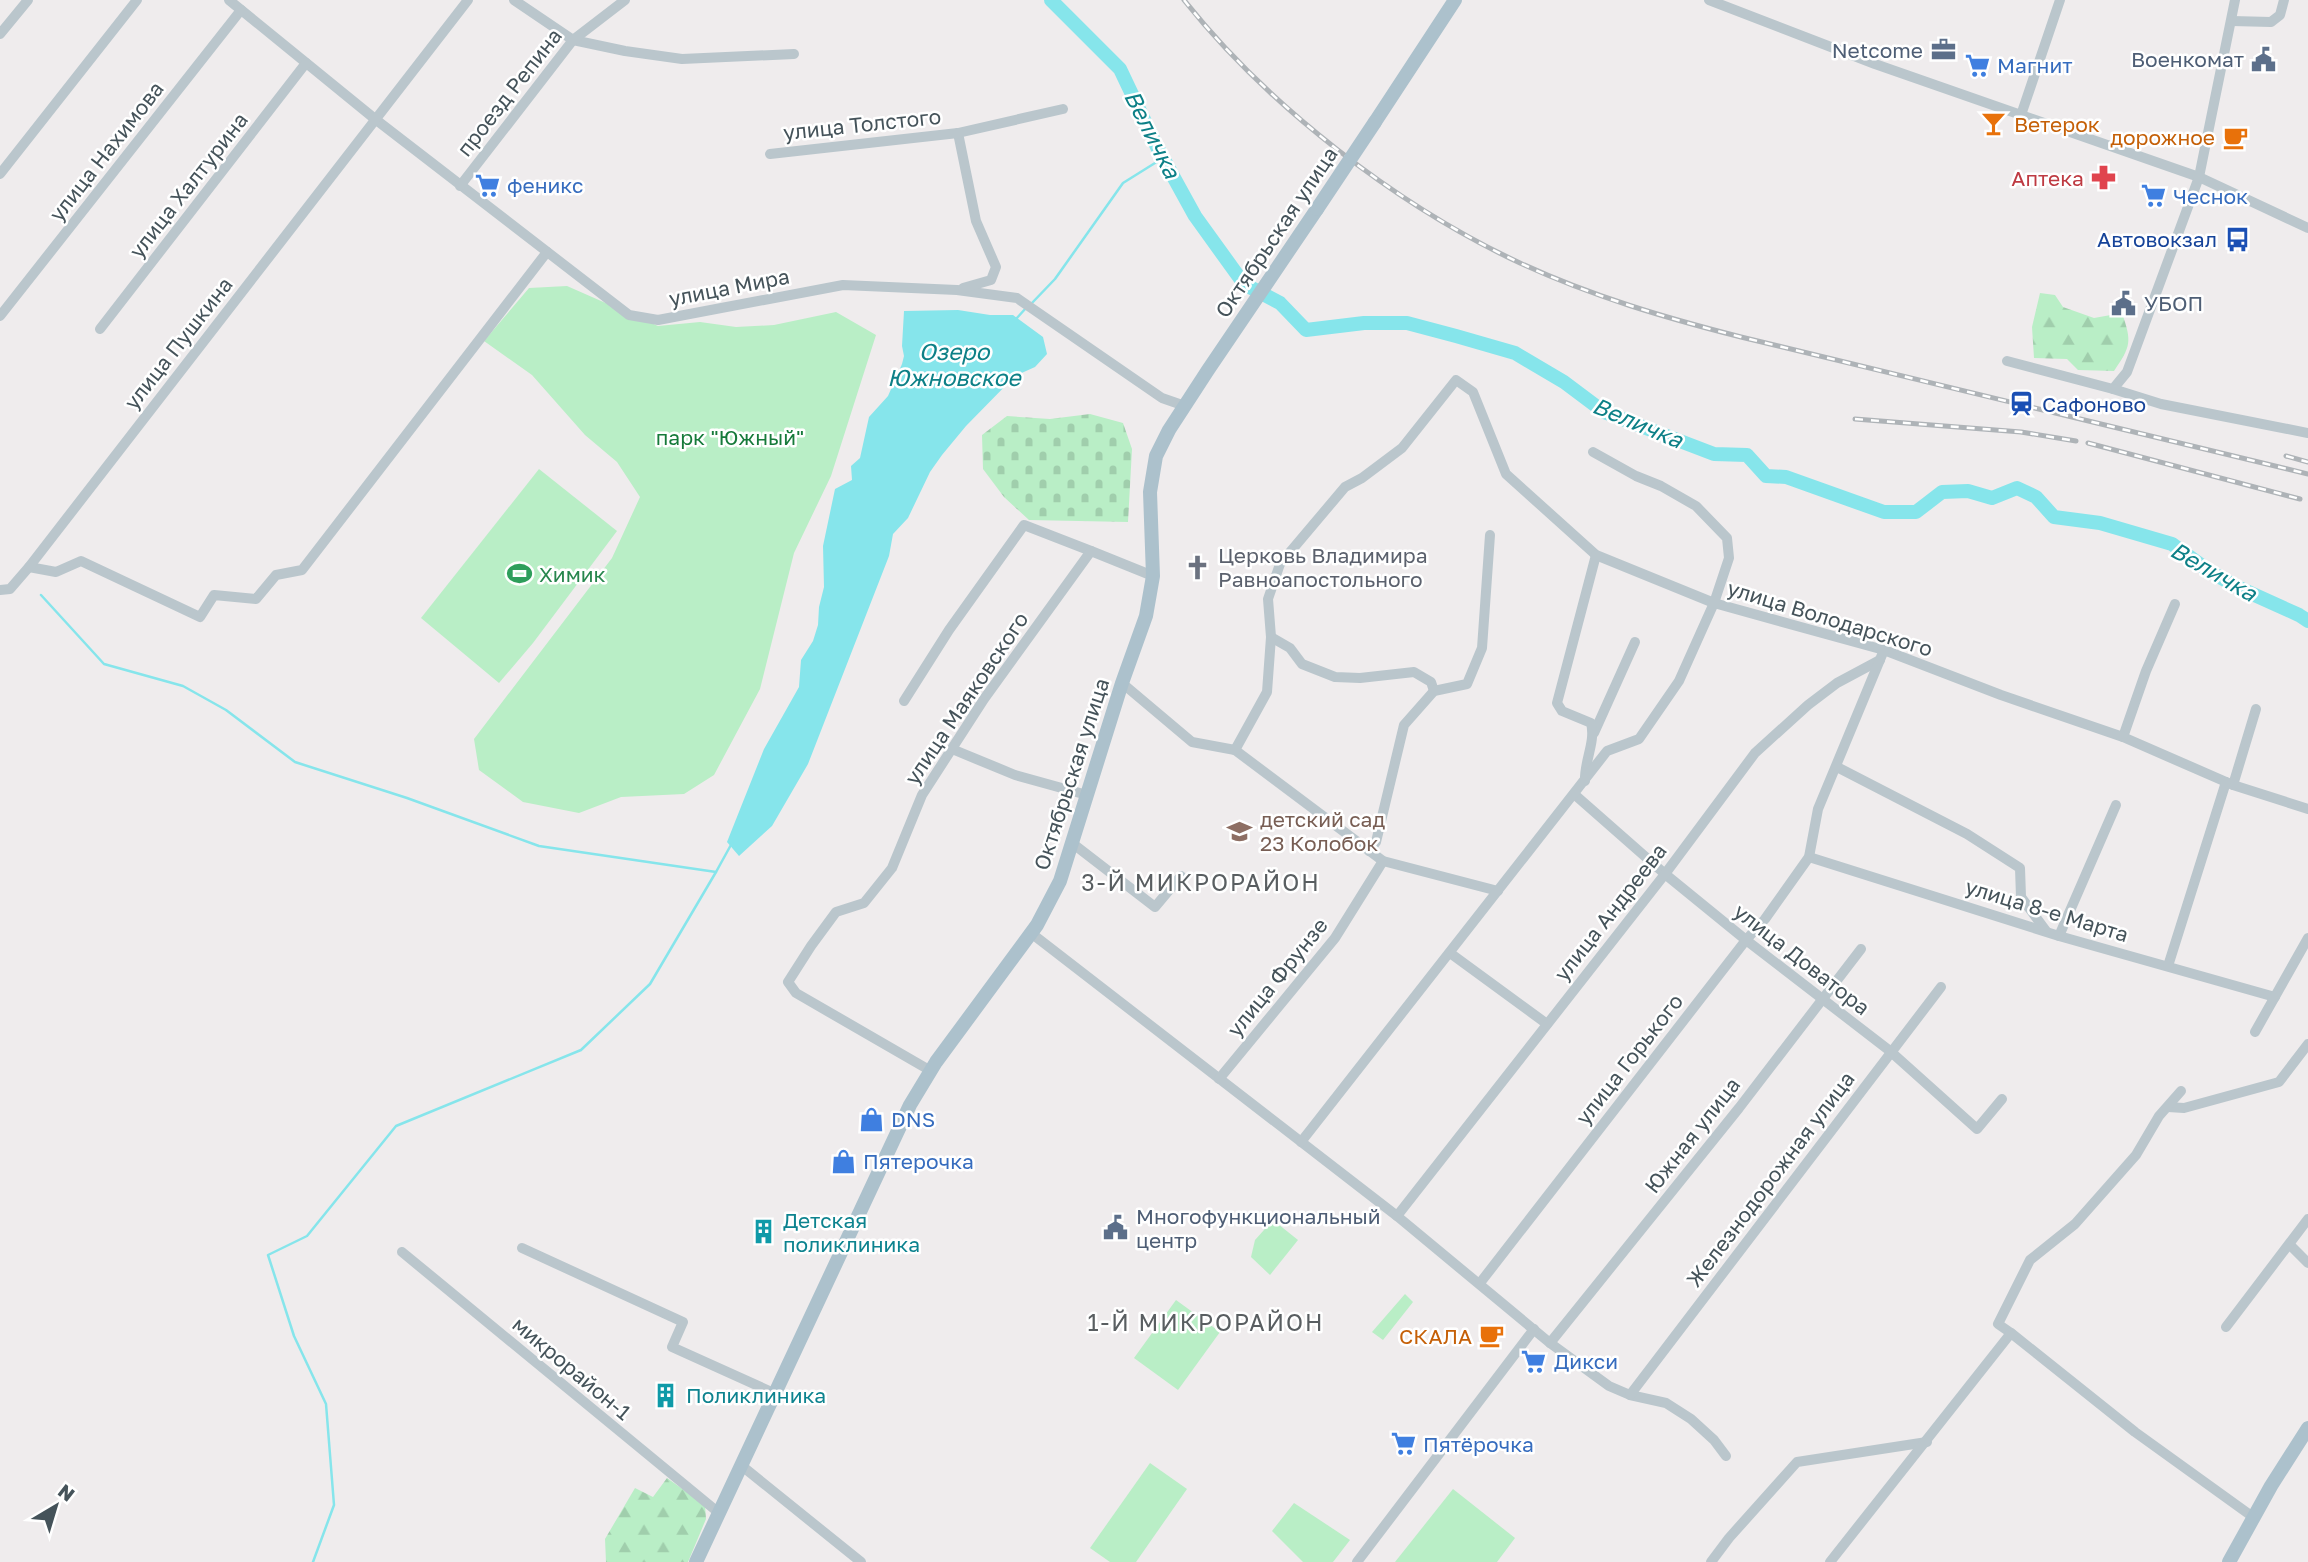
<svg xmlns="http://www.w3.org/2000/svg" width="2308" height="1562" viewBox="0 0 2308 1562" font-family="'Golos Text',sans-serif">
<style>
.green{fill:#b9eec6}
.forest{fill:url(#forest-firs)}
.cemetery{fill:url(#cemetery-stones)}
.water{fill:#86e5eb}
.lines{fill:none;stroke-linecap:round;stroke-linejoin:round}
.stream{stroke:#86e5eb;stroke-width:2.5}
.river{stroke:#86e5eb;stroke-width:14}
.minor{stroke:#bac6cc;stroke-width:10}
.major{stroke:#acc1cc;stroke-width:14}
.rail-casing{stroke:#aeb3b7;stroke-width:5}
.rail{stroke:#fff;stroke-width:2.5;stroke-dasharray:8;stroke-linecap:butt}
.major-bridge{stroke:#acc1cc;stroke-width:14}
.labels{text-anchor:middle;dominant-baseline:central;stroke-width:5;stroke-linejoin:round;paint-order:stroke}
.service-label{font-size:21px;fill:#4e5e75;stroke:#fff;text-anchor:end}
.shop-label{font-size:21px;fill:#366cbe;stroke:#fff;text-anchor:start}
.street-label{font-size:21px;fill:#45535a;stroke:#fff}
.food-label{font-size:21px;fill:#c56008;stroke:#fff;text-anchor:end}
.health-label{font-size:21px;fill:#be3a42;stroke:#fff;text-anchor:end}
.transit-label{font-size:21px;fill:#164399;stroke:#fff;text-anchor:end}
.park-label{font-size:21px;fill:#167a3a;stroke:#fff}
.worship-label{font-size:21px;fill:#5b616d;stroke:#fff;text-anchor:start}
.leisure-label{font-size:21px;fill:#27864d;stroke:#fff;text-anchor:start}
.education-label{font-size:21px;fill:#785e54;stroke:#fff;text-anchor:start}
.culture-label{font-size:21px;fill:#0d838f;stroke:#fff;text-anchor:start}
.water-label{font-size:23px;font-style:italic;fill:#0d8087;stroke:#fff}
.neighbourhood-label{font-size:23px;letter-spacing:2px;fill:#595e61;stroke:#fff}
</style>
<defs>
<pattern id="forest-firs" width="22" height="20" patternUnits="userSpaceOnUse" patternTransform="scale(1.75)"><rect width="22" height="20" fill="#b9eec6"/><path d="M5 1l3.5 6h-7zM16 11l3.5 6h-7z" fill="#a0ceac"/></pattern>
<pattern id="cemetery-stones" width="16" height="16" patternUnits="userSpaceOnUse" patternTransform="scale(1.75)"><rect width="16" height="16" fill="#b9eec6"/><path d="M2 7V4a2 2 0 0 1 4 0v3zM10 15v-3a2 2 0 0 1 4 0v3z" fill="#a0ceac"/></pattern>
</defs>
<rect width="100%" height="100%" fill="#efeced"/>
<g class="green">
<path d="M567 286 658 326 700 322 736 327 774 325 836 312 876 335 831 476 794 553 760 689 714 775 684 794 621 797 579 813 523 802 479 770 474 739 612 558 640 497 617 462 585 435 532 375 484 341 529 288Z"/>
<path d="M539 469 617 531 533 643 499 683 421 618Z"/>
<path d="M1273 1220 1298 1240 1270 1275 1251 1257 1255 1240Z"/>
<path d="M1405 1294 1413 1302 1383 1340 1372 1332Z"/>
<path d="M1176 1300 1220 1332 1178 1390 1134 1358Z"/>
<path d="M1150 1463 1187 1489 1136 1562H1110L1090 1548Z"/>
<path d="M1453 1489 1515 1538 1497 1562H1395Z"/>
<path d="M1294 1503 1350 1540 1333 1562H1303L1272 1531Z"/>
</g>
<g class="forest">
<path d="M2040 293 2055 295 2063 307 2094 318 2122 313C2132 342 2131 346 2114 371L2078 370 2067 359 2034 358 2032 327Z"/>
<path d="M667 1478 705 1505 706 1519 688 1562H606L605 1539 635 1488 653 1497Z"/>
</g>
<path class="cemetery" d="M1090 414 1123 423 1132 449 1128 522 1029 520 1004 497 983 469 982 435 1007 416 1050 419Z"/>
<path class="water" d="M958 310 990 315H1013L1043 337 1047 354 1035 367 1015 376 966 426 942 455 930 472 908 518 893 534 889 556 808 764 772 826 739 856 727 842 764 749 799 687 801 660 813 641 818 625 819 607 824 587 823 546 835 489 852 480 851 466 860 458 869 417 888 396 902 364 904 356 902 346 904 311Z"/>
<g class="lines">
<g class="stream">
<path d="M1031 304 1055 279 1123 183 1163 158"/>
<path d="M1016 319 1026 308"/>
<path d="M41 595 104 664 183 686 226 710 295 762 407 798 539 846 716 872 732 843"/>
<path d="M313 1562 334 1505 326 1404 294 1336 268 1255 307 1236 396 1126 581 1050 650 984 716 872"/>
</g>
<path class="river" d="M1051 0 1120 69 1157 147 1195 216 1244 284 1280 303 1306 330 1364 323H1407L1456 336 1515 353 1564 382 1604 412 1714 454 1747 455 1766 476 1786 477 1884 512H1916L1942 492 1968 491 1992 498 2017 488 2036 497 2054 517 2100 523 2172 544 2209 571 2237 587 2299 615 2308 621"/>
<g class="minor">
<path d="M229 0 375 119 629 315 658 320 843 285 957 290 1017 298 1162 398 1185 406"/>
<path d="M514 0 573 40 625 51 682 59 794 54"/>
<path d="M1709 0 1875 64 2199 177 2308 228"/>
<path d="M2232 21 2271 22 2280 15 2284 0"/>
<path d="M0 34 28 0"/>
<path d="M2021 115 2060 0"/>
<path d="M958 133 976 221 996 267 991 280 963 288"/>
<path d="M770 154 958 133 1063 109"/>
<path d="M0 174 137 0"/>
<path d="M460 186 573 40 625 0"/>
<path d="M0 316 241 10"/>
<path d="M100 329 306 63"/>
<path d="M2007 361 2113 389 2127 372 2199 177 2235 0"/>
<path d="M2113 389 2161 404 2308 433"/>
<path d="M29 567 56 572 81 561 200 617 214 595 256 599 276 575 302 570 547 252"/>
<path d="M0 590 10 589 29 567 468 0"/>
<path d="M1271 637 1290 648 1302 664 1335 677 1360 678 1414 672 1431 682 1434 691"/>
<path d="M1122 683 1192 742 1235 750 1383 861 1498 891"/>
<path d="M904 701 949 630 1024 525 1091 551"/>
<path d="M1594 733 1635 642"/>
<path d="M2123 737 2146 671 2175 604"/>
<path d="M952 749 1015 775 1087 795"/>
<path d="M1235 750 1267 692 1271 637 1268 599 1280 564 1345 487 1362 478 1402 448 1456 380 1473 392 1506 474 1596 555 1714 603 1884 650 2001 695 2123 737 2233 785 2308 809"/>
<path d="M1837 767 1967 834 2020 868 2021 897 2046 931"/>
<path d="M1585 781C1584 761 1596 742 1591 723L1562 711 1557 703 1596 555"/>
<path d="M2233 785 2256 709"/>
<path d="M1574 794 1665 874 1746 940 1890 1051 1977 1129 2002 1099"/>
<path d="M1072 843 1155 907 1181 876"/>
<path d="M1369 851 1376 842 1404 725 1434 691 1467 684 1482 648 1490 535"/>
<path d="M1809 857 2059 936 2275 997"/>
<path d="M1031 933 1397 1216 1550 1343 1609 1386 1630 1395 1666 1403 1691 1419 1714 1440 1726 1456"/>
<path d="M2059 936 2116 805"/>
<path d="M1450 953 1547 1024"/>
<path d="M2168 966 2226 782"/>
<path d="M2255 1032 2308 938"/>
<path d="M931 1071 796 993 788 982 811 946 836 912 864 903 892 868 922 795 984 699 1091 551 1153 576"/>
<path d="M1219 1079 1335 938 1383 861"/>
<path d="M2168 1107 2184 1108 2279 1082 2308 1044"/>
<path d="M1301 1142 1607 751 1639 739 1679 681 1714 603 1729 558 1727 538 1696 506 1661 486 1636 476 1593 452"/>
<path d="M1397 1216 1665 874 1755 753 1808 705 1837 683 1880 660"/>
<path d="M2290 1245 2308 1263"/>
<path d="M522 1248 683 1322 672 1347 776 1394"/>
<path d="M402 1252 719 1513"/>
<path d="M1480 1283 1746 940 1765 919 1809 857 1818 809 1884 650"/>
<path d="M2226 1327 2308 1219"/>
<path d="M2011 1333 1998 1324 2030 1260 2075 1224 2136 1155 2159 1116 2181 1091"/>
<path d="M1550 1343 1739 1108 1861 949"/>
<path d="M1630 1395 1941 987"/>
<path d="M742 1466 861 1562"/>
<path d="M1357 1562 1534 1329"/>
<path d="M1711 1562 1729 1538 1797 1462 1927 1442"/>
<path d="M1830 1562 2011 1333 2135 1432 2253 1517"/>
</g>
<g class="major">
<path d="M1375 122 1455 0"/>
<path d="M696 1562 910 1105 936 1062 1037 925 1060 881 1122 683 1146 616 1153 576 1150 492 1156 456 1169 430 1208 370 1317 209"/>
<path d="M2229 1562 2271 1486 2308 1428"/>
</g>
<defs>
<g id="rail">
<path d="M1184 0C1268 106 1398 206 1520 263 1591 296 1666 318 1741 337L2308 474"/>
<path d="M1855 419 2021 432 2076 441"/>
<path d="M2088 443 2300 499"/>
<path d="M2286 456 2308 462"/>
</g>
</defs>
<use href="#rail" class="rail-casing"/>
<use href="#rail" class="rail"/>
<path class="major-bridge" d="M1317 209 1375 122"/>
</g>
<defs>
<symbol id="office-bare" viewBox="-9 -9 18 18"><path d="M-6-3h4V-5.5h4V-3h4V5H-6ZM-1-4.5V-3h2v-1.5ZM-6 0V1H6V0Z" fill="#5c6f8a" stroke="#fff" stroke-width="2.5" paint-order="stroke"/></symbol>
<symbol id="civic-bare" viewBox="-9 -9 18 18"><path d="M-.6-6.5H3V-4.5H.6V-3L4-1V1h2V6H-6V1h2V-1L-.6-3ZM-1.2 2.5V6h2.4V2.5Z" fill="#5c6f8a" stroke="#fff" stroke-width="2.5" paint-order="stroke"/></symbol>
<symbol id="supermarket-bare" viewBox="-9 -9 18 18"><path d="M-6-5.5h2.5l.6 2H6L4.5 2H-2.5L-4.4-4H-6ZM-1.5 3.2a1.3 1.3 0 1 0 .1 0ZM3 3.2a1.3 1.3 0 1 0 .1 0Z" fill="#3f7fe0" stroke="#fff" stroke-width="2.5" paint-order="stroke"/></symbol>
<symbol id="bar-bare" viewBox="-9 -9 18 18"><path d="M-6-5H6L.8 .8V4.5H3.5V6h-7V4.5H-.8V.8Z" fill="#e8710a" stroke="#fff" stroke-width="2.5" paint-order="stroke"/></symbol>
<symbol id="cafe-bare" viewBox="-9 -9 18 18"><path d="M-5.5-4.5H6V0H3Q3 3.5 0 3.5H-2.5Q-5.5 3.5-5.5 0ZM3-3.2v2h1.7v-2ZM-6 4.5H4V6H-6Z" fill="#e8710a" stroke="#fff" stroke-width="2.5" paint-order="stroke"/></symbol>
<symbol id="pharmacy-bare" viewBox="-9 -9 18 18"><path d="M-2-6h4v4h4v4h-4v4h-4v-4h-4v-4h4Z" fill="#e0444e" stroke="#fff" stroke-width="2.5" paint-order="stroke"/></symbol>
<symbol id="bus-bare" viewBox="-9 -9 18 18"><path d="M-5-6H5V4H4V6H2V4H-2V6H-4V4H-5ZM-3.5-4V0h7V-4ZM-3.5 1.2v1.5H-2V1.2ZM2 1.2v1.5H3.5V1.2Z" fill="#1a4fb4" stroke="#fff" stroke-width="2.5" paint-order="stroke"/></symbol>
<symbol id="station-bare" viewBox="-9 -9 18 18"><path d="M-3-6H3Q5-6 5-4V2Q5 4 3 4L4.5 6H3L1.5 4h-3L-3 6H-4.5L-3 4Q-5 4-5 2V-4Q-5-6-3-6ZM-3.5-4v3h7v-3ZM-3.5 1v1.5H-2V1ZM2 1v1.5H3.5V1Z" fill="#1a4fb4" stroke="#fff" stroke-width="2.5" paint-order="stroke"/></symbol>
<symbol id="church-bare" viewBox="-9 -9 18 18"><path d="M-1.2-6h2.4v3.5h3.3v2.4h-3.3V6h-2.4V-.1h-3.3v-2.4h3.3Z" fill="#6b7280" stroke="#fff" stroke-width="2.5" paint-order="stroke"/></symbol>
<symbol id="stadium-bare" viewBox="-9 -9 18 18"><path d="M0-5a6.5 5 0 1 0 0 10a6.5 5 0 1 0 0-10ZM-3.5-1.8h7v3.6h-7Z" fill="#2e9e5b" stroke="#fff" stroke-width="2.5" paint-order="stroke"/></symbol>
<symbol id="school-bare" viewBox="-9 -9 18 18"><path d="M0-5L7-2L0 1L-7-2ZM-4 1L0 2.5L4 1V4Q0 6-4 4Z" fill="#8d6e63" stroke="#fff" stroke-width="2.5" paint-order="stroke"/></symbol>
<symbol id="shop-bare" viewBox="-9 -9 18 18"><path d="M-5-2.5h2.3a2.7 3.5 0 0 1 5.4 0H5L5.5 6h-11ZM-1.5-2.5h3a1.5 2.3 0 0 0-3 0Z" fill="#3f7fe0" stroke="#fff" stroke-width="2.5" paint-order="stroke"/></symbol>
<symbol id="building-bare" viewBox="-9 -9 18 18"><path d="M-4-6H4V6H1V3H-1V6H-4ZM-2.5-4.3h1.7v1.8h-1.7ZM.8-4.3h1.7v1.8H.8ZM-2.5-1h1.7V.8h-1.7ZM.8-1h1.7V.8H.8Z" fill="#0f9aa8" stroke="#fff" stroke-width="2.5" paint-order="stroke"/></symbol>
</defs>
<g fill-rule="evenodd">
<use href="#office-bare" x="1926" y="32" width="35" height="35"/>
<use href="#civic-bare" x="2246" y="42" width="35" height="35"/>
<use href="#supermarket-bare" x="1960" y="48" width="35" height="35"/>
<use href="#bar-bare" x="1976" y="106" width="35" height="35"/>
<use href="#cafe-bare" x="2218" y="120" width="35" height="35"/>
<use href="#pharmacy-bare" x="2086" y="160" width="35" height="35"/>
<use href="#supermarket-bare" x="470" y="168" width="35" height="35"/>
<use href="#supermarket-bare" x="2136" y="178" width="35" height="35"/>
<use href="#bus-bare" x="2220" y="222" width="35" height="35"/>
<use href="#civic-bare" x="2106" y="286" width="35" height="35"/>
<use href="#station-bare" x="2004" y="386" width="35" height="35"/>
<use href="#church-bare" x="1180" y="550" width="35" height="35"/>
<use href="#stadium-bare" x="502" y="556" width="35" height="35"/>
<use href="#school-bare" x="1222" y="814" width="35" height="35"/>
<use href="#shop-bare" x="854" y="1102" width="35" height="35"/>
<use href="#shop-bare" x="826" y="1144" width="35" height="35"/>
<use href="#civic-bare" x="1098" y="1210" width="35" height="35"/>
<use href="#building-bare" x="746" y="1214" width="35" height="35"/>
<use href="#cafe-bare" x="1474" y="1318" width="35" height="35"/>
<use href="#supermarket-bare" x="1516" y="1344" width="35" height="35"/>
<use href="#building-bare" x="648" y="1378" width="35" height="35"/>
<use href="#supermarket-bare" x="1386" y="1426" width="35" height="35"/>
</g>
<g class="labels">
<g class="service-label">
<text x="1923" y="50">Netcome</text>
<text x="2244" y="59">Военкомат</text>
<text x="2144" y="303" text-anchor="start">УБОП</text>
<text x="1136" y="1216" text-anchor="start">Многофункциональный<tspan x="1136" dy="24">центр</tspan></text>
</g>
<g class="shop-label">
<text x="1997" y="65">Магнит</text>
<text x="507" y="185">феникс</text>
<text x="2173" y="196">Чеснок</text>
<text x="891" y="1119">DNS</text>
<text x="863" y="1161">Пятерочка</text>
<text x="1554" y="1361">Дикси</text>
<text x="1423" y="1444">Пятёрочка</text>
</g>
<g class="street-label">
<text transform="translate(509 92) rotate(-52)">проезд Репина</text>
<text transform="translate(862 124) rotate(-6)">улица Толстого</text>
<text transform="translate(106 151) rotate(-52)">улица Нахимова</text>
<text transform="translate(188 185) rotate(-52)">улица Халтурина</text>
<text transform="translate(1276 232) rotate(-56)">Октябрьская улица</text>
<text transform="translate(729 287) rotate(-11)">улица Мира</text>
<text transform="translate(178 343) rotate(-52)">улица Пушкина</text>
<text transform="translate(1830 618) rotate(17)">улица Володарского</text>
<text transform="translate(966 698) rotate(-56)">улица Маяковского</text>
<text transform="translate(1071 774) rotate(-72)">Октябрьская улица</text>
<text transform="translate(2047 910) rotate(17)">улица 8-е Марта</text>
<text transform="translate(1610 912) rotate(-52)">улица Андреева</text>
<text transform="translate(1802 959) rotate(38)">улица Доватора</text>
<text transform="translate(1277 977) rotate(-51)">улица Фрунзе</text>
<text transform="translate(1629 1059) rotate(-52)">улица Горького</text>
<text transform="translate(1692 1135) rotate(-52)">Южная улица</text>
<text transform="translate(1770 1179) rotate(-53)">Железнодорожная улица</text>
<text transform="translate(572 1368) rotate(40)">микрорайон-1</text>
</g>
<g class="food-label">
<text x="2014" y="124" text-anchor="start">Ветерок</text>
<text x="2215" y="137">дорожное</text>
<text x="1472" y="1336">СКАЛА</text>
</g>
<g class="health-label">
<text x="2084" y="178">Аптека</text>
</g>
<g class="transit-label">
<text x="2217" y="239">Автовокзал</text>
<text x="2042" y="404" text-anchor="start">Сафоново</text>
</g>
<g class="park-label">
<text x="730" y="437">парк "Южный"</text>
</g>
<g class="worship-label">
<text x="1218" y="555">Церковь Владимира<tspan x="1218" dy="24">Равноапостольного</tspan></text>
</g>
<g class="leisure-label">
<text x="539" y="574">Химик</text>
</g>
<g class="education-label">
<text x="1260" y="819">детский сад<tspan x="1260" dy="24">23 Колобок</tspan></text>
</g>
<g class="culture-label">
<text x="783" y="1220">Детская<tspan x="783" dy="24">поликлиника</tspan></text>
<text x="686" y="1395">Поликлиника</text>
</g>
<g class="water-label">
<text transform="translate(1153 134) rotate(63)">Величка</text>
<text x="954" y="351">Озеро<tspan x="954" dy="26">Южновское</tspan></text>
<text transform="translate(1638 422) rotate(23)">Величка</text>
<text transform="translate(2214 571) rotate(30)">Величка</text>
</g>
<g class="neighbourhood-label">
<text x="1201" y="882">3-Й МИКРОРАЙОН</text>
<text x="1206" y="1322">1-Й МИКРОРАЙОН</text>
</g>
</g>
<g transform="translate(56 1506) rotate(38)" stroke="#ffffff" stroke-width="5" paint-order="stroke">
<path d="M0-5L12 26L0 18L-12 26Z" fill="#45535a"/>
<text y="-10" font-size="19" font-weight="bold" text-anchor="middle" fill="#45535a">N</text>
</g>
</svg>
